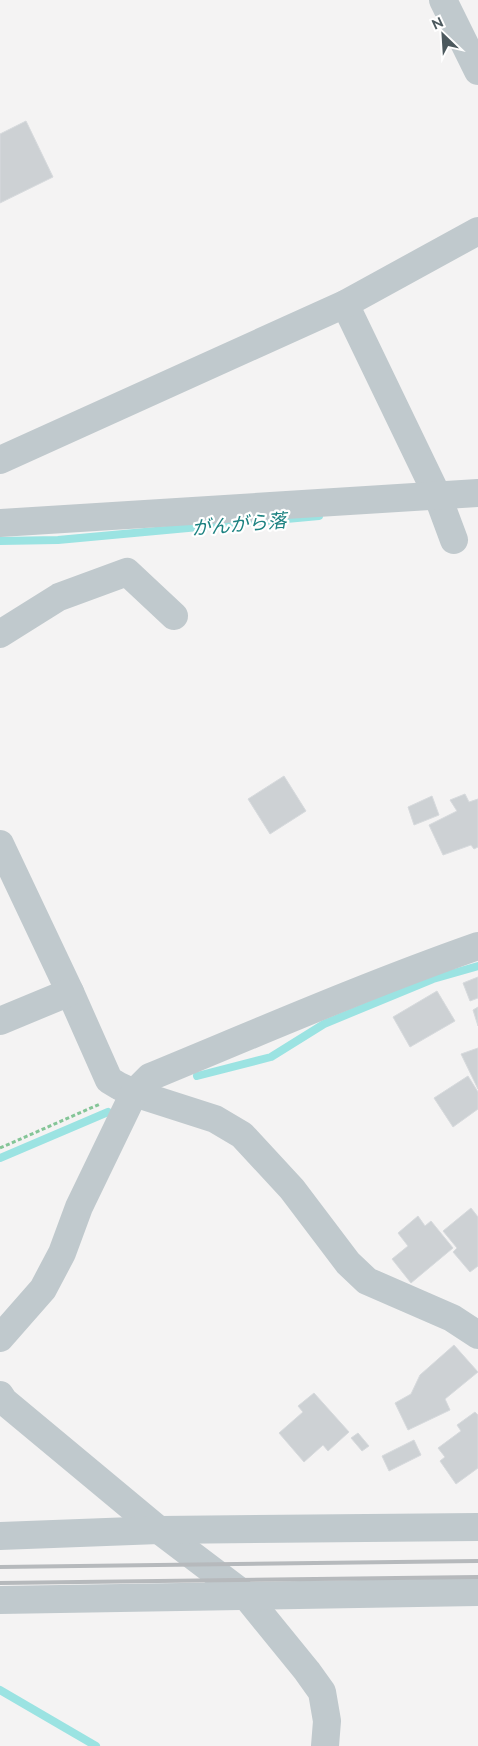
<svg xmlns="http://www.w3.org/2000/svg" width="478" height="1746" viewBox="0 0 478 1746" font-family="Raleway,'Noto Sans JP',sans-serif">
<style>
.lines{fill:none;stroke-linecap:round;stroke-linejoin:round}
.stream{stroke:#9be3e2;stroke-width:8}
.building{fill:#cdd1d4;stroke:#d7dadd}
.path{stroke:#84c597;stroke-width:3;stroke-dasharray:4 2.5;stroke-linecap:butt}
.minor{stroke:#c0c9cd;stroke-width:28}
.rail{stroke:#b6b9bc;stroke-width:4}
.labels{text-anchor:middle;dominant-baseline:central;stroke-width:4.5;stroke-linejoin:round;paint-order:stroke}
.water-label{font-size:19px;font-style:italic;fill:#1c8281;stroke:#fff}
</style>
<rect width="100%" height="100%" fill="#f4f3f3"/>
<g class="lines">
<g class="stream">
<path d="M0 541 58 540 319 516"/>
<path d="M197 1076 271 1057 324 1024 433 979 478 966"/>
<path d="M0 1158 108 1112"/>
<path d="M0 1690 96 1746"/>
</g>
</g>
<g class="building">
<path d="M26 121 53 177 0 203V134Z"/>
<path d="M284 776 306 811 270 834 248 799Z"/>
<path d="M465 794 469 802 478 799V847L474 849 471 845 443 855 429 825 457 811 450 800Z"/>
<path d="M432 796 439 815 414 825 408 807Z"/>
<path d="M478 977V998L470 1001 463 983Z"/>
<path d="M437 991 455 1021 410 1047 393 1017Z"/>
<path d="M478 1007V1026L473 1010Z"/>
<path d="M478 1048V1089L461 1054Z"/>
<path d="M468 1076 478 1092V1109L453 1127 434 1098Z"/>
<path d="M471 1208 478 1217V1266L470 1272 453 1252 457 1248 443 1231Z"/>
<path d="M418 1216 425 1226 431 1221 453 1248 411 1283 392 1259 408 1246 398 1233Z"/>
<path d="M454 1345 478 1372 445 1399 450 1410 408 1430 395 1403 411 1394 420 1375Z"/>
<path d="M314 1393 349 1432 328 1451 323 1445 304 1462 279 1433 303 1412 298 1406Z"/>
<path d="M475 1412 478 1415V1468L456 1484 440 1461 445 1457 438 1448 461 1431 457 1425Z"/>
<path d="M358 1433 369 1446 362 1451 351 1438Z"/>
<path d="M414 1440 421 1455 389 1471 382 1456Z"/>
</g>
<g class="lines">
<path class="path" d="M0 1148 100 1104"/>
<g class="minor">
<path d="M443 0 478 71"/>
<path d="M345 304 438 497 454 540"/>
<path d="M0 460 345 304 478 231"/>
<path d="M0 523 478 493"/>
<path d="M0 634 59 597 127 572 174 616"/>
<path d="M0 844 70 992 109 1080 119 1086 134 1093 215 1119 242 1135 292 1189 348 1263 367 1281 452 1318 478 1335"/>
<path d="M0 1021 70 992"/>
<path d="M0 1338 43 1289 62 1253 79 1207 134 1093 150 1077C259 1032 367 985 478 946"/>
<path d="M0 1395 4 1401 159 1530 246 1596 307 1671 322 1692 327 1721 325 1746"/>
<path d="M0 1536 159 1530 478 1527"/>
<path d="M0 1600 478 1592"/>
</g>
<g class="rail">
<path d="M0 1567 478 1561"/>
<path d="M0 1583 478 1577"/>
</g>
</g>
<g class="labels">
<g class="water-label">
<text transform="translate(239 524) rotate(-5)">がんがら落</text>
</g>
</g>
<g transform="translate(443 35) rotate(335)" stroke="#ffffff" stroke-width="4" paint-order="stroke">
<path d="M0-4L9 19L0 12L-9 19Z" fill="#4c595e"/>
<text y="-8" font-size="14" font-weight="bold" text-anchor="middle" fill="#4c595e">N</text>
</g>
</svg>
